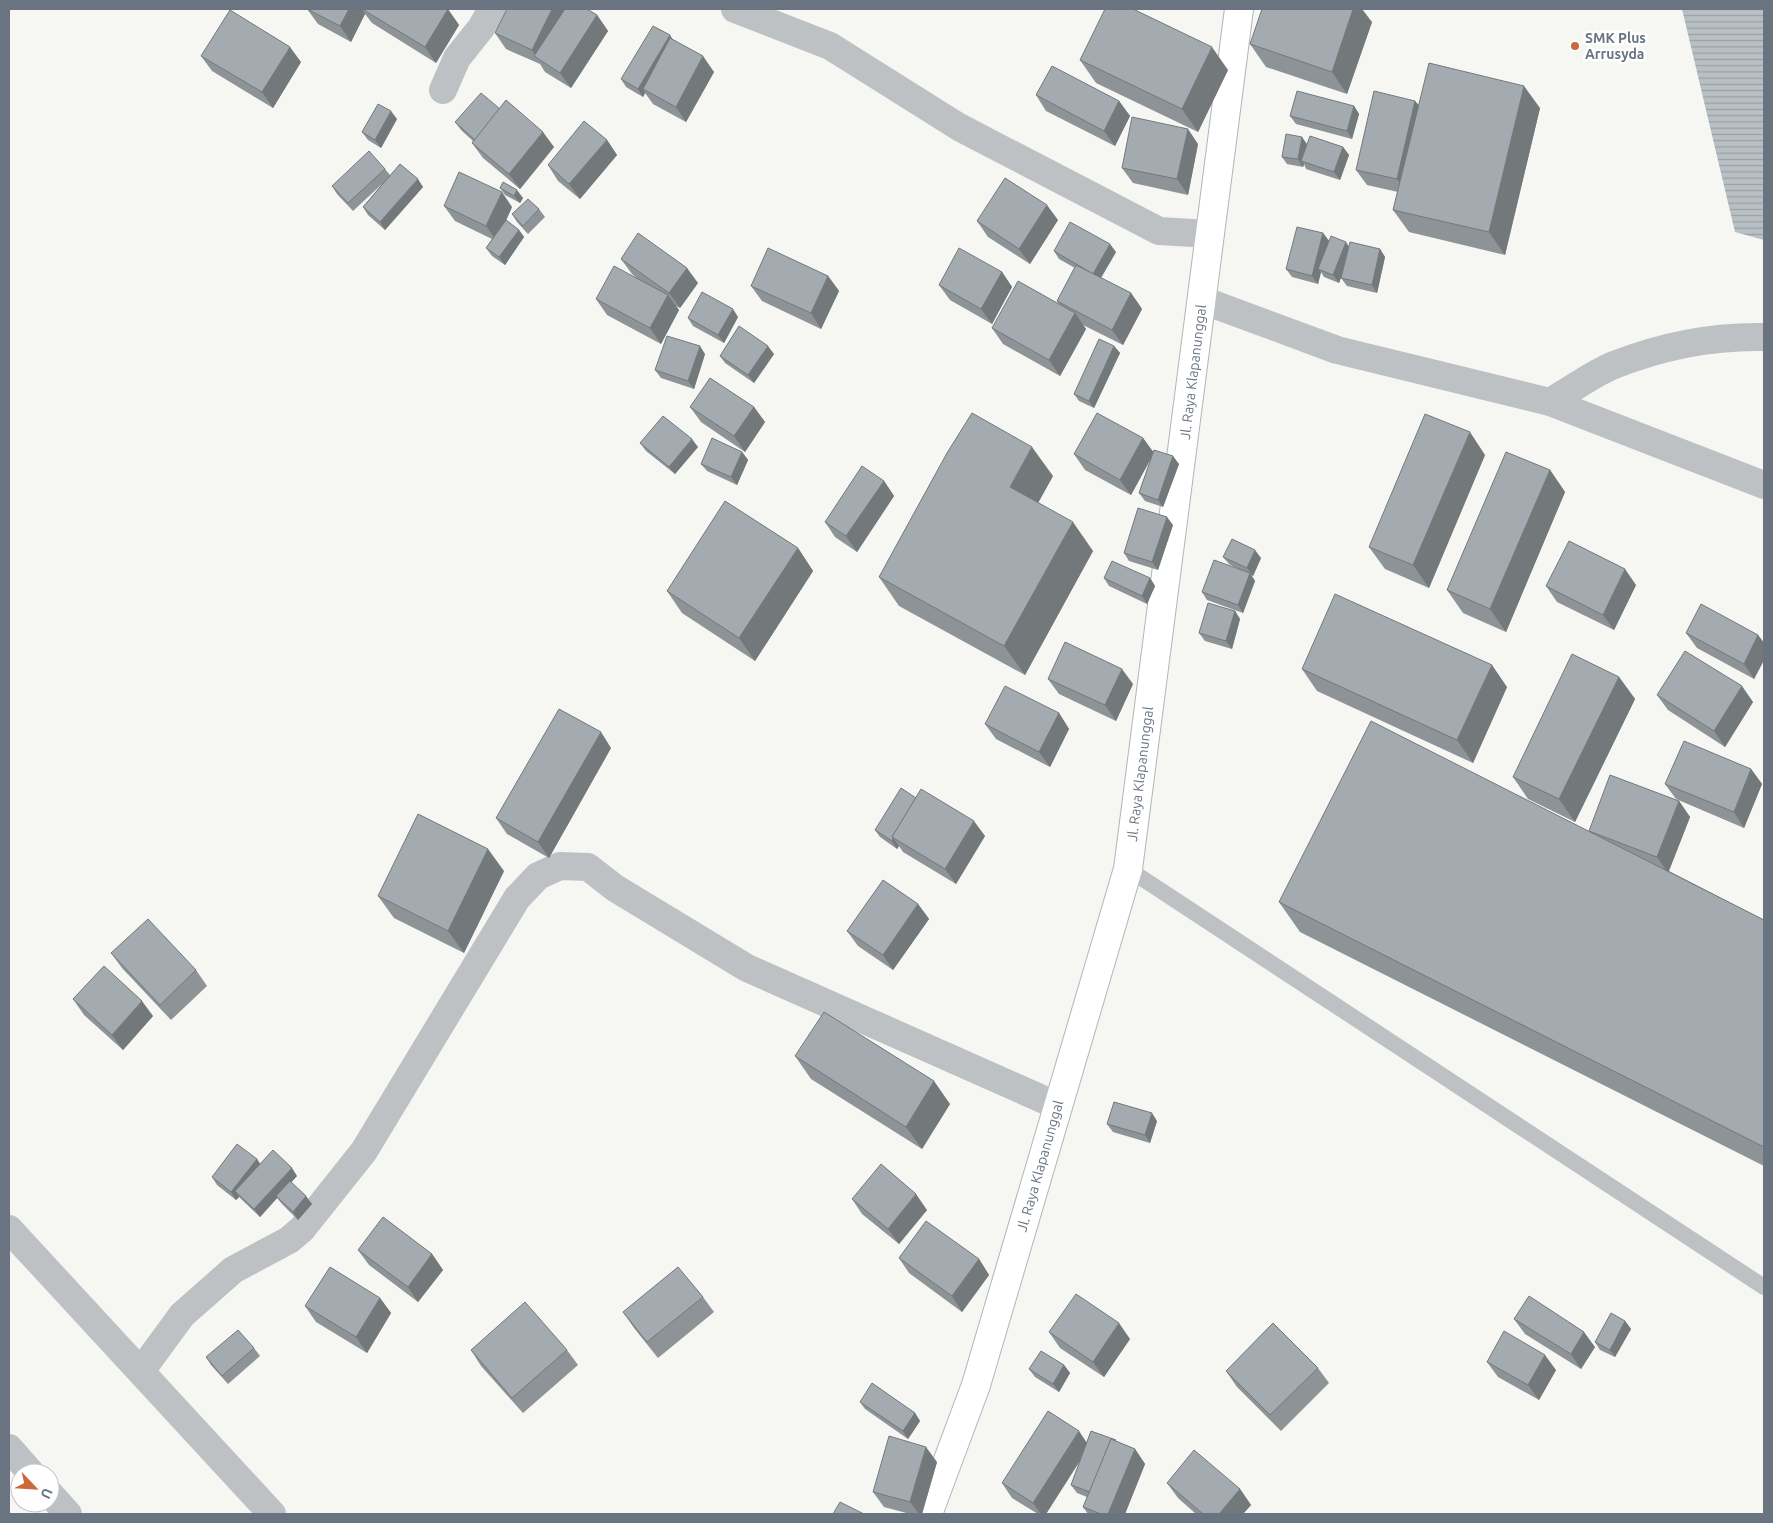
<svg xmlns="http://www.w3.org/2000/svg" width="1773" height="1523" viewBox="0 0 1773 1523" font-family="Ubuntu,sans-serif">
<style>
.water{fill:url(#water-rules)}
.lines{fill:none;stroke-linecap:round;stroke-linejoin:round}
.secondary-casing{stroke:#b1b5b9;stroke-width:30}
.lane{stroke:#bec1c4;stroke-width:16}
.street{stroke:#bec1c4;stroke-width:28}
.secondary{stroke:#fff;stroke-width:28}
.wall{fill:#8d9397}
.shaded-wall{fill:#73787b}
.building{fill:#a4abb0;stroke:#73787b}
.poi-dot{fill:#cd683c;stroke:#fff;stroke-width:2}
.labels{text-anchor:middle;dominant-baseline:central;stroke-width:5;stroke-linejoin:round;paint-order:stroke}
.poi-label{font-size:14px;font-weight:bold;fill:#697480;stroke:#fff;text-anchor:start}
.street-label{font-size:14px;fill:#697480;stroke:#fff}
</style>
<defs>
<pattern id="water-rules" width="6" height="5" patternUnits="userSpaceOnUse" patternTransform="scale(1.25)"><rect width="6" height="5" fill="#b8c0c5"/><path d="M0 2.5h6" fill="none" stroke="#9aa1a5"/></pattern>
</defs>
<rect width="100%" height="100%" fill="#f6f6f3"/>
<path class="water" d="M1682 9H1764V240L1735 232Z"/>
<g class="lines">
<defs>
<path id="secondary" d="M928 1514 976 1385 1128 869 1239 9"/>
</defs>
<use href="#secondary" class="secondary-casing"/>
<path class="lane" d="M1128 869 1764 1287"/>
<g class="street">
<path d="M735 9 830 46 959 127 1159 231 1210 234"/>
<path d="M443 90 457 58 481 28 492 9"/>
<path d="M1202 300 1337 350 1550 402 1764 485"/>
<path d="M1550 402C1571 390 1592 374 1614 365 1662 346 1712 336 1764 337"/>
<path d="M9 1229 272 1514"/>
<path d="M141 1371 182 1315 233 1270 289 1240 302 1229 364 1151 517 898 538 876 560 866 588 867 615 888 747 968 1058 1106"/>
<path d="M9 1448 31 1473"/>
<path d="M50 1494 68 1514"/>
</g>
<use href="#secondary" class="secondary"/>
</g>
<g class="wall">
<path d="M307 9H447L459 25 436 63 372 23 365 14 351 42 318 24Z"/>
<path d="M597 15 608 31 571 88 545 72 540 64 506 49 495 33Z"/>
<path d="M1372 22 1347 94 1266 67 1250 44Z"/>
<path d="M672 39 714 72 686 122 653 104 645 93 643 97 626 87 621 79Z"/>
<path d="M201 56 301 62 273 108 212 71Z"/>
<path d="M1080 60 1228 70 1198 132 1096 83Z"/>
<path d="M1036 95 1119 101 1130 116 1115 146 1046 111Z"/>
<path d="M1415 101 1419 105 1540 108 1505 255 1409 232 1393 210 1398 192 1367 185 1356 170Z"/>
<path d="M1354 106 1359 114 1352 139 1296 124 1290 116Z"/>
<path d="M500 109 554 147 520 189 483 158 472 143 473 141 461 130 455 122Z"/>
<path d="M397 119 381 148 368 140 362 132Z"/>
<path d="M1302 137 1307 144 1343 147 1349 155 1340 180 1306 169 1304 164 1303 167 1287 164 1282 157Z"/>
<path d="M607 140 617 155 580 199 558 181 548 165Z"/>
<path d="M1198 144 1188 195 1133 183 1122 168Z"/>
<path d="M385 169 390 175 423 187 385 230 368 215 363 207 382 184 353 211 337 194 332 186Z"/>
<path d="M500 188 523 198 520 203 505 195Z"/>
<path d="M444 206 512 207 506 220 519 230 524 237 505 265 492 256 486 248 492 239 455 221Z"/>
<path d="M539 209 545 217 528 234 517 222 512 214Z"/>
<path d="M1058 220 1030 264 988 237 977 221Z"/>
<path d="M1323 233 1329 241 1349 247 1380 249 1385 257 1377 293 1347 286 1341 278 1343 272 1339 283 1324 277 1321 272 1318 284 1292 277 1286 269Z"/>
<path d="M1054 251 1116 252 1101 278 1131 293 1142 309 1123 345 1083 325 1086 329 1060 376 1003 344 992 328 1059 304 1057 301 1075 268 1059 259Z"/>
<path d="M621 259 698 283 680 308 676 306 679 310 661 344 607 315 596 299 638 279 632 274Z"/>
<path d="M1002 272 1012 287 992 324 950 300 939 285Z"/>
<path d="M828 276 839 291 821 329 762 301 751 286Z"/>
<path d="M738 317 724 343 693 326 688 318Z"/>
<path d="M1114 346 1120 353 1094 408 1079 401 1074 394Z"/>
<path d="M705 354 694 389 661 378 655 370Z"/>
<path d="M774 354 754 383 725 363 720 356Z"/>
<path d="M690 407H754L765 422 745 452 701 422Z"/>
<path d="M1143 438 1153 452 1179 464 1163 507 1145 501 1139 493 1151 458 1131 495 1085 470 1074 454Z"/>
<path d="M640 443 698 447 675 474 646 451Z"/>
<path d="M742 452 748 460 737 485 707 471 701 464Z"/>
<path d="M1485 455 1429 588 1385 569 1369 547Z"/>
<path d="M1550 470 1565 492 1506 632 1463 613 1447 590Z"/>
<path d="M1053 476 1038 502 1093 551 1025 675 899 606 879 577Z"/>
<path d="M884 481 894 496 857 552 835 537 825 522Z"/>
<path d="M1173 525 1158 570 1129 561 1124 553Z"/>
<path d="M798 548 813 571 755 661 682 613 667 591Z"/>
<path d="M1223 557 1261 558 1253 576 1251 575 1255 581 1243 613 1207 600 1202 592 1238 569 1229 564Z"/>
<path d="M1104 578H1150L1155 586 1147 604 1109 586Z"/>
<path d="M1636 585 1614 630 1557 602 1546 586Z"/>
<path d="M1235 611 1240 619 1232 649 1205 641 1199 633Z"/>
<path d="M1686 633 1758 635 1764 643V660L1754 679 1697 648Z"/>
<path d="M1302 669 1507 687 1473 763 1317 691Z"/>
<path d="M1619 677 1635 699 1575 822 1528 799 1513 777Z"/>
<path d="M1048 679 1133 684 1116 721 1059 694Z"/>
<path d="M1657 695 1753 702 1725 747 1668 710Z"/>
<path d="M1059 713 1069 729 1050 767 996 739 985 724Z"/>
<path d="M611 748 549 858 507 834 496 818Z"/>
<path d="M1751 769 1762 784 1744 828 1676 799 1665 784Z"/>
<path d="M916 798 985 836 956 884 903 852 899 846 897 849 880 837 875 830Z"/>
<path d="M1679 801 1690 817 1669 871 1764 920V1166L1300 932 1279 902 1589 831Z"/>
<path d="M504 871 464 953 394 918 378 896Z"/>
<path d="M918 904 929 919 893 970 858 946 847 931Z"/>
<path d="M111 953 196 970 207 986 171 1020 122 968Z"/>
<path d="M73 999 153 1016 123 1050 84 1015Z"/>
<path d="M795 1056 950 1104 922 1149 811 1079Z"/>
<path d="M1157 1121 1150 1143 1113 1132 1107 1124Z"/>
<path d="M257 1159 260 1164 297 1176 291 1182 312 1204 298 1220 282 1204 277 1198 260 1217 239 1197 236 1200 217 1185 212 1177Z"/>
<path d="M852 1199 927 1210 899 1244 862 1214Z"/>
<path d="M358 1250 432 1254 443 1270 418 1302 369 1265Z"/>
<path d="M899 1258 979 1259 989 1275 962 1312 909 1273Z"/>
<path d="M703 1297 714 1312 658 1358 634 1328 623 1312Z"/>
<path d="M380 1298 391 1313 367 1353 316 1322 305 1306Z"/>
<path d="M1514 1319 1595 1347 1581 1369 1525 1334Z"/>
<path d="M1625 1321 1631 1329 1615 1357 1600 1350 1595 1342Z"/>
<path d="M1049 1332 1130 1339 1104 1377 1060 1348Z"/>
<path d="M254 1348 260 1356 228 1384 211 1365 206 1357Z"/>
<path d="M471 1350H567L578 1365 523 1413 481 1366Z"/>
<path d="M1487 1362 1556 1370 1539 1400 1498 1377Z"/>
<path d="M1064 1365 1070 1373 1059 1392 1035 1377 1029 1369Z"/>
<path d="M1318 1368 1329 1383 1281 1431 1237 1387 1226 1371Z"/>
<path d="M860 1402 915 1413 920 1421 908 1439 865 1409Z"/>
<path d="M1116 1441 1135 1449 1145 1464 1125 1514H1088L1083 1507 1087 1497 1077 1493 1071 1485 1080 1461 1046 1514H1038L1012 1498 1002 1483 1087 1442Z"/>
<path d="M937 1462 922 1514H910L884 1507 873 1492Z"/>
<path d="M1167 1483 1240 1489 1251 1505 1243 1514H1196L1178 1498Z"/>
</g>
<g class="shaded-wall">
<path d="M349 9H362L365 14 351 42 340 26Z"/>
<path d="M448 9 459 25 436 63 425 47Z"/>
<path d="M552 9H570L538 59 532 50Z"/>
<path d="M1353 9H1362L1372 22 1347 94 1332 72Z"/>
<path d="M597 15 608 31 571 88 560 73Z"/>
<path d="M670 35 675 43 643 89 645 93 643 97 638 89Z"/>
<path d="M290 47 301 62 273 108 262 92Z"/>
<path d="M1212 47 1228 70 1198 132 1182 109Z"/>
<path d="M703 56 714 72 686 122 676 107Z"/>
<path d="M1524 86 1540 108 1505 255 1489 232Z"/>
<path d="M1119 101 1130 116 1115 146 1104 131Z"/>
<path d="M1415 101 1426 116 1408 195 1397 179Z"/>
<path d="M1354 106 1359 114 1352 139 1347 131Z"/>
<path d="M391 111 397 119 381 148 375 140Z"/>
<path d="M1188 129 1198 144 1188 195 1177 179Z"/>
<path d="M543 132 554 147 520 189 509 174Z"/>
<path d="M1302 137 1307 145 1301 161 1304 164 1303 167 1298 159Z"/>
<path d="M607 140 617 155 580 199 569 184Z"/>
<path d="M1343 147 1349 155 1340 180 1334 172Z"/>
<path d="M418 179 423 187 385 230 380 222Z"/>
<path d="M517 190 523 198 520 203 514 196Z"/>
<path d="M502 192 512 207 497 241 486 226Z"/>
<path d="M1047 205 1058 220 1030 264 1019 249Z"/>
<path d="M519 230 524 237 505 265 499 257Z"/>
<path d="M1323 233 1329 241 1318 269 1321 272 1318 284 1312 276Z"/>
<path d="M1346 242 1351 250 1339 283 1333 275Z"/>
<path d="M1110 244 1116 252 1099 281 1093 274Z"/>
<path d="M1380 249 1385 257 1377 293 1372 285Z"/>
<path d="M687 268 698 283 680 308 669 293Z"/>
<path d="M1002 272 1012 287 992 324 981 309Z"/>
<path d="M828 276 839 291 821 329 811 313Z"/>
<path d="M1131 293 1142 309 1123 345 1112 330Z"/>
<path d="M668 295 679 310 661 344 650 328Z"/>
<path d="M733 309 738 317 724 343 718 335Z"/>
<path d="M1075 313 1086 329 1060 376 1049 360Z"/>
<path d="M700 346 705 354 694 389 688 381Z"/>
<path d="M768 346 774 354 754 383 748 375Z"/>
<path d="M1114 346 1120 353 1094 408 1089 401Z"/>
<path d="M754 407 765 422 745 452 734 436Z"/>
<path d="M1470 432 1485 455 1429 588 1413 565Z"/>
<path d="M1143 438 1154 453 1131 495 1120 480Z"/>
<path d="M692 439 698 447 675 474 669 467Z"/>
<path d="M1032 447 1053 476 1031 516 1010 487Z"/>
<path d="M742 452 748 460 737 485 731 477Z"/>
<path d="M1173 456 1179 464 1163 507 1158 500Z"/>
<path d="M1550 470 1565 492 1506 632 1490 609Z"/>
<path d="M884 481 894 496 857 552 846 536Z"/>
<path d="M1167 517 1173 525 1158 570 1152 562Z"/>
<path d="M1073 522 1093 551 1025 675 1004 646Z"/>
<path d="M798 548 813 571 755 661 739 638Z"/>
<path d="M1255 550 1261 558 1253 576 1247 568Z"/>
<path d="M1625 569 1636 585 1614 630 1603 615Z"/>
<path d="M1250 573 1255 581 1243 613 1238 605Z"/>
<path d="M1150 578 1155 586 1147 604 1142 596Z"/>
<path d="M1235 611 1240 619 1232 649 1226 641Z"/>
<path d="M1758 635 1764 643V660L1754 679 1744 664Z"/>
<path d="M1492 665 1507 687 1473 763 1457 740Z"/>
<path d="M1122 669 1133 684 1116 721 1105 705Z"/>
<path d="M1619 677 1635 699 1575 822 1559 799Z"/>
<path d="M1742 686 1753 702 1725 747 1714 731Z"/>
<path d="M1059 713 1069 729 1050 767 1039 752Z"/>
<path d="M601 732 611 748 549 858 538 842Z"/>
<path d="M1751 769 1762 784 1744 828 1734 812Z"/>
<path d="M1679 801 1690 817 1668 873 1657 857Z"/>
<path d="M974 821 985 836 956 884 945 869Z"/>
<path d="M893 838 899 846 897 849 892 841Z"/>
<path d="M488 849 504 871 464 953 448 931Z"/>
<path d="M918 904 929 919 893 970 883 955Z"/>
<path d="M142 1001 153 1016 123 1050 112 1035Z"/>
<path d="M934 1081 950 1104 922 1149 906 1127Z"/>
<path d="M1152 1113 1157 1121 1150 1143 1145 1135Z"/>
<path d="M257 1159 262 1167 235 1191 239 1197 236 1200 231 1192Z"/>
<path d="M292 1168 297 1176 260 1217 254 1209Z"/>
<path d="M916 1194 927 1210 899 1244 888 1229Z"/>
<path d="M306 1196 312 1204 298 1220 293 1212Z"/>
<path d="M432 1254 443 1270 418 1302 408 1287Z"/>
<path d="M979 1259 989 1275 962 1312 952 1296Z"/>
<path d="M380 1298 391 1313 367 1353 356 1337Z"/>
<path d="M1625 1321 1631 1329 1615 1357 1610 1350Z"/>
<path d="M1119 1323 1130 1339 1104 1377 1093 1362Z"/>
<path d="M1584 1332 1595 1347 1581 1369 1571 1354Z"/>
<path d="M1545 1355 1556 1370 1539 1400 1528 1385Z"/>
<path d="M1064 1365 1070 1373 1059 1392 1053 1384Z"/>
<path d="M915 1413 920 1421 908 1439 903 1431Z"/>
<path d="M1079 1431 1089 1446 1046 1514H1041L1033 1503Z"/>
<path d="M926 1447 937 1462 922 1514H919L910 1502Z"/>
<path d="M1135 1449 1145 1464 1125 1514H1108Z"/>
<path d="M1240 1489 1251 1505 1243 1514H1219Z"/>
</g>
<g class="building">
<path d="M307 9H349L340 26Z"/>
<path d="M362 9H448L425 47Z"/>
<path d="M507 9H552L532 50 495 33Z"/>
<path d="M565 9H587L597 15 560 73 534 56Z"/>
<path d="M1105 9H1133L1212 47 1182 109 1080 60Z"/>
<path d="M1262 9H1353L1332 72 1250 44Z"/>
<path d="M230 10 290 47 262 92 201 56Z"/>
<path d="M653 26 670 35 638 89 621 79Z"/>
<path d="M670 38 703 56 676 107 643 89Z"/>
<path d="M1429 63 1524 86 1489 232 1393 210Z"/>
<path d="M1052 66 1119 101 1104 131 1036 95Z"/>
<path d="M1297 91 1354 106 1347 131 1290 116Z"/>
<path d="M1374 91 1415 101 1397 179 1356 170Z"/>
<path d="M481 93 500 109 475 140 455 122Z"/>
<path d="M506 100 543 132 509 174 472 143Z"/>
<path d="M378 104 391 111 375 140 362 132Z"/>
<path d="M1132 117 1188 129 1177 179 1122 168Z"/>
<path d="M584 121 607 140 569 184 548 165Z"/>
<path d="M1286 134 1302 137 1298 159 1282 157Z"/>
<path d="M1310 136 1343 147 1334 172 1301 161Z"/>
<path d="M369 151 385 169 348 203 332 186Z"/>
<path d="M400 164 418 179 380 222 363 207Z"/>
<path d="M459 172 502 192 486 226 444 206Z"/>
<path d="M1005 178 1047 205 1019 249 977 221Z"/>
<path d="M503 182 517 190 514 196 500 188Z"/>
<path d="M528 199 539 209 523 226 512 214Z"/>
<path d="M506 220 519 230 499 257 486 248Z"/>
<path d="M1070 222 1110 244 1093 274 1054 251Z"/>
<path d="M1297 227 1323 233 1312 276 1286 269Z"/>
<path d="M638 233 687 268 669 293 621 259Z"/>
<path d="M1331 236 1346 242 1333 275 1318 269Z"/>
<path d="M1350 242 1380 249 1372 285 1341 278Z"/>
<path d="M768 248 828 276 811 313 751 286Z"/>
<path d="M959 248 1002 272 981 309 939 285Z"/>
<path d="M1076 265 1131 293 1112 330 1057 301Z"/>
<path d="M614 266 668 295 650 328 596 299Z"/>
<path d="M1018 281 1075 313 1049 360 992 328Z"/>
<path d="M702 292 733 309 718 335 688 318Z"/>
<path d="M739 326 768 346 748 375 720 356Z"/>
<path d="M667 336 700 346 688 381 655 370Z"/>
<path d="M1099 339 1114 346 1089 401 1074 394Z"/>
<path d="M710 378 754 407 734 436 690 407Z"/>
<path d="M972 413 1032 447 1010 487 1073 522 1004 646 879 577 947 453Z"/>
<path d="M1097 413 1143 438 1120 480 1074 454Z"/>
<path d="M1425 414 1470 432 1413 565 1369 547Z"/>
<path d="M663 416 692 439 669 467 640 443Z"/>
<path d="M712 438 742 452 731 477 701 464Z"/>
<path d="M1154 450 1173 456 1158 500 1139 493Z"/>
<path d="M1506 452 1550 470 1490 609 1447 590Z"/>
<path d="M862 466 884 481 846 536 825 522Z"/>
<path d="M725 501 798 548 739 638 667 591Z"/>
<path d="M1138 508 1167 517 1152 562 1124 553Z"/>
<path d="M1232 539 1255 550 1247 568 1223 557Z"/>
<path d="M1569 541 1625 569 1603 615 1546 586Z"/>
<path d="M1214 560 1250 573 1238 605 1202 592Z"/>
<path d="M1112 561 1150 578 1142 596 1104 578Z"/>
<path d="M1335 594 1492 665 1457 740 1302 669Z"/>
<path d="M1208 603 1235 611 1226 641 1199 633Z"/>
<path d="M1701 604 1758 635 1744 664 1686 633Z"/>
<path d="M1065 642 1122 669 1105 705 1048 679Z"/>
<path d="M1685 651 1742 686 1714 731 1657 695Z"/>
<path d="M1572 654 1619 677 1559 799 1513 777Z"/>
<path d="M1005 686 1059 713 1039 752 985 724Z"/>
<path d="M559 709 601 732 538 842 496 818Z"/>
<path d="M1371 721 1764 920V1147L1279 902Z"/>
<path d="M1684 741 1751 769 1734 812 1665 784Z"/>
<path d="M1610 775 1679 801 1657 857 1589 831Z"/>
<path d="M901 788 916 798 892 837 893 838 892 841 875 830Z"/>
<path d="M921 789 974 821 945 869 892 837Z"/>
<path d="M418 814 488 849 448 931 378 896Z"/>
<path d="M883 880 918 904 883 955 847 931Z"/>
<path d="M148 919 196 970 160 1005 111 953Z"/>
<path d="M104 966 142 1001 112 1035 73 999Z"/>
<path d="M824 1012 934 1081 906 1127 795 1056Z"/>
<path d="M1114 1102 1152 1113 1145 1135 1107 1124Z"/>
<path d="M237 1144 257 1159 231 1192 212 1177Z"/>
<path d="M273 1150 292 1168 254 1209 235 1191Z"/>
<path d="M881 1164 916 1194 888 1229 852 1199Z"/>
<path d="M290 1181 306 1196 293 1212 276 1196Z"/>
<path d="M383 1217 432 1254 408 1287 358 1250Z"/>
<path d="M926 1221 979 1259 952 1296 899 1258Z"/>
<path d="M330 1267 380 1298 356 1337 305 1306Z"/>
<path d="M678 1267 703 1297 647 1342 623 1312Z"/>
<path d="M1076 1294 1119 1323 1093 1362 1049 1332Z"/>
<path d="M1529 1296 1584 1332 1571 1354 1514 1319Z"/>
<path d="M525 1302 567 1350 512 1398 471 1350Z"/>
<path d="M1611 1313 1625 1321 1610 1350 1595 1342Z"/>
<path d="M1273 1323 1318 1368 1270 1415 1226 1371Z"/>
<path d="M238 1330 254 1348 222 1376 206 1357Z"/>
<path d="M1504 1331 1545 1355 1528 1385 1487 1362Z"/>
<path d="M1041 1351 1064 1365 1053 1384 1029 1369Z"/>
<path d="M872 1383 915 1413 903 1431 860 1402Z"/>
<path d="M1048 1411 1079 1431 1033 1503 1002 1483Z"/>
<path d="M1091 1431 1116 1440 1115 1441 1111 1439 1090 1492 1071 1485Z"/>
<path d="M889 1436 926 1447 910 1502 873 1492Z"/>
<path d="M1111 1439 1135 1449 1108 1514H1101L1083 1507Z"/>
<path d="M1194 1450 1240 1489 1219 1514H1203L1167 1483Z"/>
<path d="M840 1502 864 1514H833Z"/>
</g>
<circle class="poi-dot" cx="1575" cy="46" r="5"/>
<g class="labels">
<g class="poi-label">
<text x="1585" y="38">SMK Plus<tspan x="1585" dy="16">Arrusyda</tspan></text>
</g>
<g class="street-label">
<text transform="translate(1193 372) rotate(-83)">Jl. Raya Klapanunggal</text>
<text transform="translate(1140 774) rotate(-83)">Jl. Raya Klapanunggal</text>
<text transform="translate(1040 1166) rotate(-74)">Jl. Raya Klapanunggal</text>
</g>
</g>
<rect width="1773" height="1523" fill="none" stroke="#697480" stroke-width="20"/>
<g transform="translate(35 1488) rotate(115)"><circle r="24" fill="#ffffff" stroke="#c3c7cc"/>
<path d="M0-4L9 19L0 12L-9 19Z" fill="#cd683c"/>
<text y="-8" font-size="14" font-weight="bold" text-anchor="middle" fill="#697480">U</text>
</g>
</svg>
